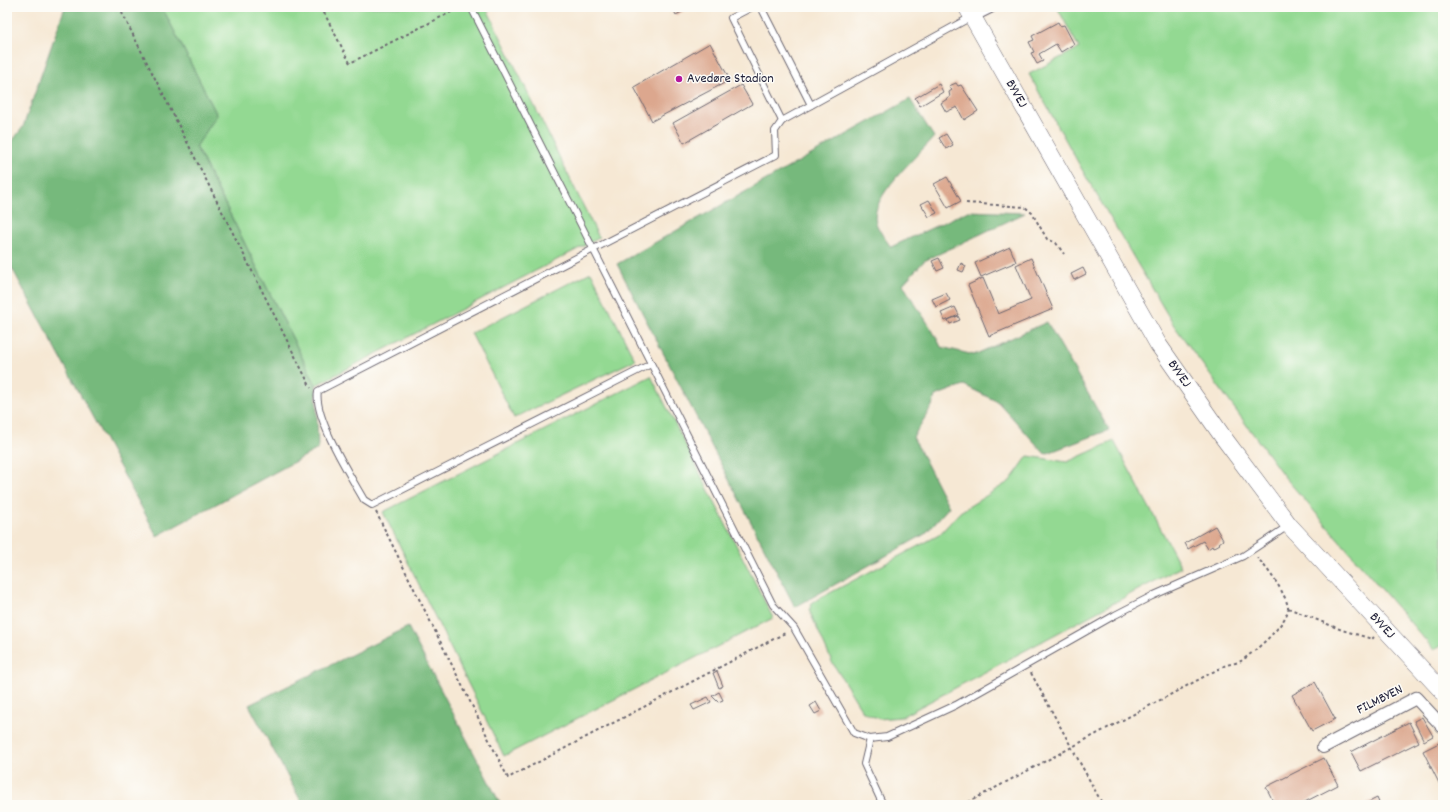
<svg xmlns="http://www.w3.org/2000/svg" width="1450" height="812" viewBox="0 0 1450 812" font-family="Dekko,sans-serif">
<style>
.green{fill:#93d992;stroke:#5a7e66}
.forest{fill:#76b97c;stroke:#4c6e5c}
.building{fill:#dca78e}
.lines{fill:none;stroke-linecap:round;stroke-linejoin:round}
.lane-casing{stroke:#6c6771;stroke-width:8}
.street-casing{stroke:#6c6771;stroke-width:14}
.secondary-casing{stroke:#6c6771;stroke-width:18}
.path{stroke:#6c6771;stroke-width:2;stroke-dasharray:3 3;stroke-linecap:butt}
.lane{stroke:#fff;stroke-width:6}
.street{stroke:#fff;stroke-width:12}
.secondary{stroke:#fff;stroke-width:17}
.poi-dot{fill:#b5179e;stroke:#fdfcf7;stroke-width:1.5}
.labels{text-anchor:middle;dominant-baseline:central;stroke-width:3;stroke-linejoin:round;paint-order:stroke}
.poi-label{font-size:14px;fill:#22223b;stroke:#fdfcf7;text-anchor:start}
.street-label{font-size:14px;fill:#22223b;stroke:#fdfcf7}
</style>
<rect width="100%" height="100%" fill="#fdfcf7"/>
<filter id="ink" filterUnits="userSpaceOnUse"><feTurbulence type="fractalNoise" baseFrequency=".025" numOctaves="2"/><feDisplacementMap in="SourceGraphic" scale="8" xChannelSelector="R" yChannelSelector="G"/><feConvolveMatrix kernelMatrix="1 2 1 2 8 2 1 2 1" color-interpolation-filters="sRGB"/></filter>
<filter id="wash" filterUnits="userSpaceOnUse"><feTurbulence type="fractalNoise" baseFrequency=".012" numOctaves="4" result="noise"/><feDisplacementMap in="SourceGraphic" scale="16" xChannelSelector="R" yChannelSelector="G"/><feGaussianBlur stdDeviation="0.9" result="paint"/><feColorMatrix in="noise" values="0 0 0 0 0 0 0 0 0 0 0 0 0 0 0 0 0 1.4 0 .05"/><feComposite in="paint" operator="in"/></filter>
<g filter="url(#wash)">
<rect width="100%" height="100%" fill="#f6e8d4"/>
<g class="green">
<path d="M162 7H486L599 238 316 385 196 146 217 115Z"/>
<path d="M1057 7H1443V644L1434 650 1283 475 1173 324 1085 175 1029 74 1079 48Z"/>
<path d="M591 272 635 360 514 418 471 333Z"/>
<path d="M651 376 773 618 504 756 383 512Z"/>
<path d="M1114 441 1181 567 901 717 879 719 863 712 832 662 809 610 813 602 939 535 960 512 1010 481 1028 456 1067 462Z"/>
</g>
<g class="forest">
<path d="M65 7H162L217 115 196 147 316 385 318 449 157 536 7 259V148L23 127Z"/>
<path d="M910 99 934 137C918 156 868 198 876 223 879 231 886 240 891 247L968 211 1025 213 924 261 903 284C914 305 932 326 941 347L974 355 1047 322 1109 430 1045 454 998 402 964 385 935 396 932 406 913 437 949 507 925 534 795 607 617 264Z"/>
<path d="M408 627 501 805H303L249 705Z"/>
</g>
<g id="blocks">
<g class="building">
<path d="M672 7H691L676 15Z"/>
<path d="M1058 22 1060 26 1064 25 1074 44 1061 52 1056 44 1039 54 1043 61 1037 64 1031 53 1034 52 1029 42 1034 40 1032 36Z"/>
<path d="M710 43 730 80 652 121 634 87Z"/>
<path d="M956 83 958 86 961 85 978 111 964 120 957 107 946 112 941 103 950 97 949 92 952 90 949 86Z"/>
<path d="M939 84 943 92 920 106 915 98Z"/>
<path d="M741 85 752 104 684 143 673 123Z"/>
<path d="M946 134 953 145 946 149 939 138Z"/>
<path d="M947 177 961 201 948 208 934 184Z"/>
<path d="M929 200 937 213 929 217 921 204Z"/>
<path d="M1010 247 1016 262 981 277 975 263Z"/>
<path d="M939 258 944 268 937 271 932 261Z"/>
<path d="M1031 258 1053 309 989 336 968 285 983 278 998 314 1031 300 1016 265Z"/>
<path d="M961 263 966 266 963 272 958 270Z"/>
<path d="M1083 268 1086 274 1074 280 1071 274Z"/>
<path d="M946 293 950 300 936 307 932 299Z"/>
<path d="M955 307 959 315 945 321 941 313Z"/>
<path d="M958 316 960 320 950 324 948 320Z"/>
<path d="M1215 526 1223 540 1219 543 1220 544 1213 548 1212 546 1208 549 1203 541 1188 549 1185 543Z"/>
<path d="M717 671 723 686 719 688 713 673Z"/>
<path d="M1315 682 1335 719 1312 731 1292 695Z"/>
<path d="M719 692 723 700 718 702 712 696Z"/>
<path d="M708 697 711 702 694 710 691 705Z"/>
<path d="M816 702 821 711 815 714 810 706Z"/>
<path d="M1422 717 1433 736 1424 741 1414 721Z"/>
<path d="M1409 722 1419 742 1361 771 1351 752Z"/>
<path d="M1443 741V791L1423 751Z"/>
<path d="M1324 758 1338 785 1299 805H1275L1266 787Z"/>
<path d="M1377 798 1380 805H1363Z"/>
</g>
</g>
</g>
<g filter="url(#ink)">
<use href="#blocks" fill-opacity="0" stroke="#6c6771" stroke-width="1"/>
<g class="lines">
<defs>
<g id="lane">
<path d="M471 7 773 605 794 628 854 733 870 739 887 737 956 705 1115 615 1152 596 1243 556 1288 526"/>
<path d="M752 7 731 18 782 121 971 17"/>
<path d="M761 7 811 105"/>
<path d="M651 364 372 505 364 500C351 477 313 417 318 391L776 155 775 131 782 121"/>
<path d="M870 739 864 764 883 805"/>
</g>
<g id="street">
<path d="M972 16 990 7"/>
<path d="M1323 747 1416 698 1443 727"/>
</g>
<path id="secondary" d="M967 7 1158 344 1223 437 1289 525 1443 692"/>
</defs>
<use href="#lane" class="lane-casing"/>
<use href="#street" class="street-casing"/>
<use href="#secondary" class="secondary-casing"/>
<g class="path">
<path d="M119 7 311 388"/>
<path d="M321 7 350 63 461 7"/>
<path d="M966 203 1025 207 1032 213 1047 239 1056 243 1064 254"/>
<path d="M376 512 508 778 787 632"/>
<path d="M1288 608 1342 630 1372 639 1374 637"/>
<path d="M1031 673 1103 805"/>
<path d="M963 805 1226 665C1231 664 1237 663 1241 661 1254 652 1288 624 1288 608 1287 595 1266 566 1257 558"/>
</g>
<use href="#lane" class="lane"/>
<use href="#street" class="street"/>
<use href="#secondary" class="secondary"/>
</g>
</g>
<circle class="poi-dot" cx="679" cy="79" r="4"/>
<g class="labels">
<g class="poi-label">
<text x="687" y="79">Avedøre Stadion</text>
</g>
<g class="street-label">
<text transform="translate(1016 94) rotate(60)">BYVEJ</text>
<text transform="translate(1179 374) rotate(55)">BYVEJ</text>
<text transform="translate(1382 626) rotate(47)">BYVEJ</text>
<text transform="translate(1380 700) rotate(-27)">FILMBYEN</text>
</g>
</g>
<rect width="1450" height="812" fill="none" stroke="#fdfcf7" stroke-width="24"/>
</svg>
